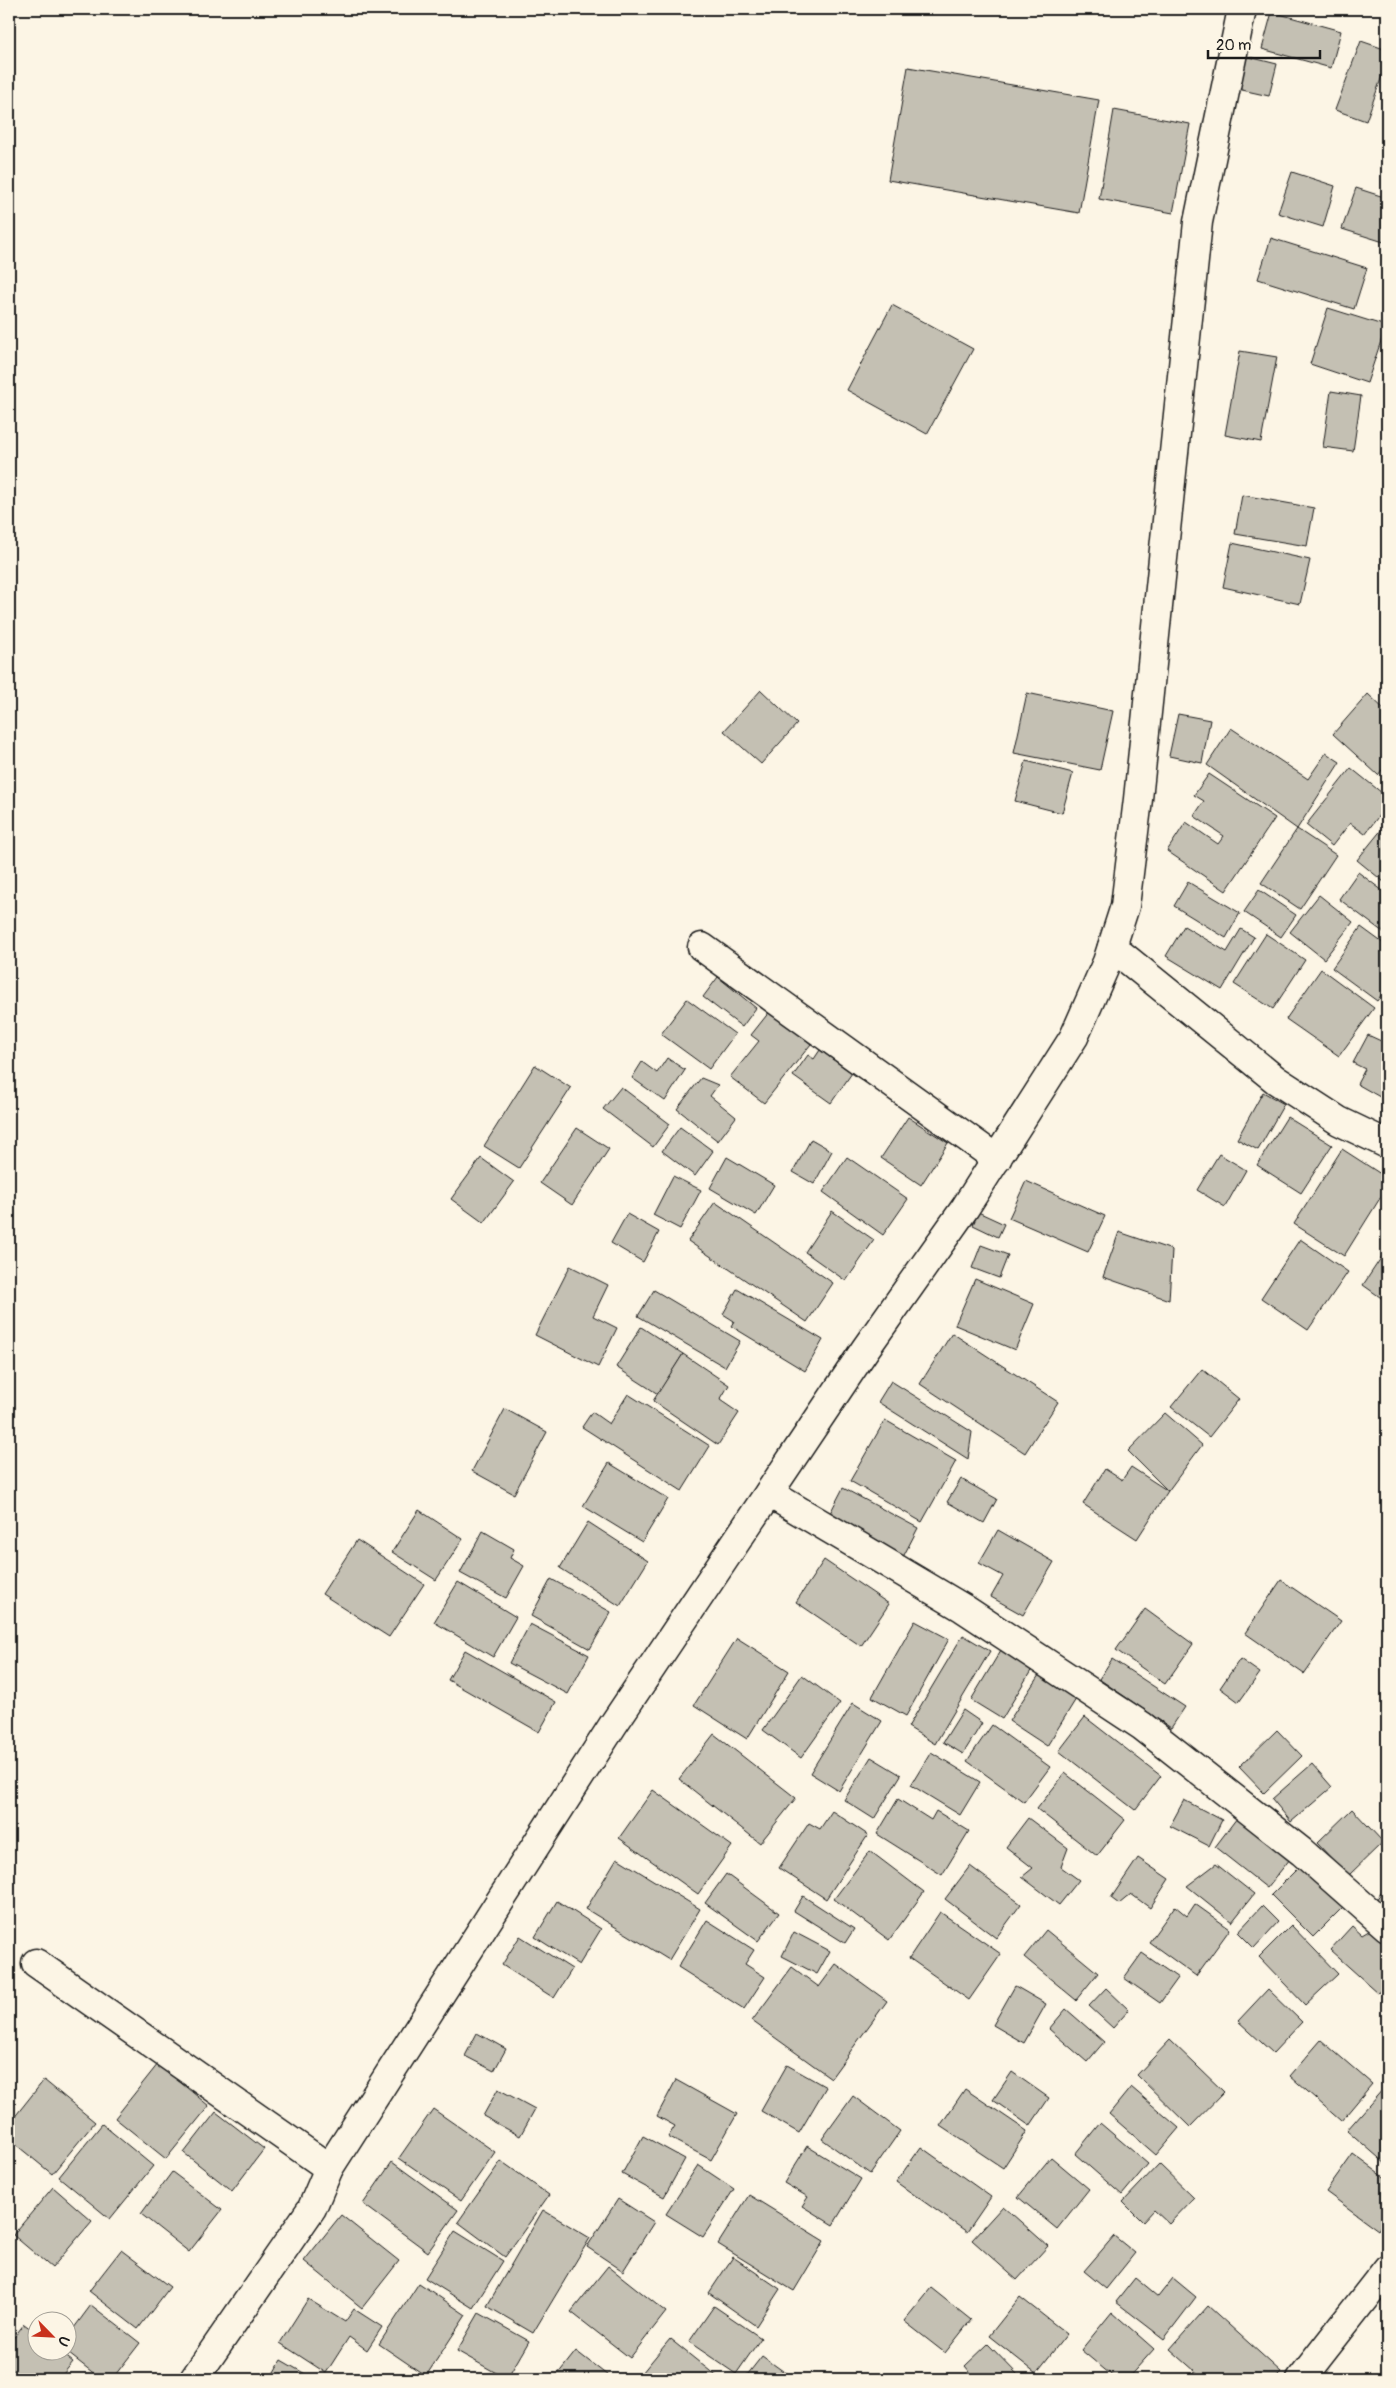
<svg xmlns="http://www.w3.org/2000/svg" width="1396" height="2388" viewBox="0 0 1396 2388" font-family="Pangolin,sans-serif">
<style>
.building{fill:#c4c0b3;stroke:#1c1c1c}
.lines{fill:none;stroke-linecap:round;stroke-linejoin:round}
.street-casing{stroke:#1c1c1c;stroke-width:31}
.street{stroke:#fcf5e5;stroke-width:28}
</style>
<rect width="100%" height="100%" fill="#fcf5e5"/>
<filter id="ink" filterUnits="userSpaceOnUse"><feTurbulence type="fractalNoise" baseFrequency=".02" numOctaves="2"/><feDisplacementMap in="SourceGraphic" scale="10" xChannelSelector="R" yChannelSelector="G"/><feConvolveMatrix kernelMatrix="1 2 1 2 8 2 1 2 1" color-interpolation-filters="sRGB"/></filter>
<g filter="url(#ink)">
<g class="building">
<path d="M1272 12 1341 31 1331 68 1262 49Z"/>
<path d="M1361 41 1387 50V62L1366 121 1335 110Z"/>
<path d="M1241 55 1277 64 1269 96 1233 88Z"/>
<path d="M908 67 1099 100 1079 213 888 180Z"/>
<path d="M1114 110 1190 124 1173 213 1099 199Z"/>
<path d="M1292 172 1335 186 1323 227 1278 213Z"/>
<path d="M1356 188 1387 198V243L1342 229Z"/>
<path d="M1271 238 1367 268 1354 309 1258 279Z"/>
<path d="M892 305 973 349 927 434 847 390Z"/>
<path d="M1328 308 1386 326 1367 383 1310 364Z"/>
<path d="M1240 351 1277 357 1261 442 1225 435Z"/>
<path d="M1331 391 1361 396 1353 451 1323 447Z"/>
<path d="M1242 495 1314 508 1307 546 1235 534Z"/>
<path d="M1232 543 1310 560 1300 604 1223 587Z"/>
<path d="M761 690 797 724 761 764 724 731Z"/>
<path d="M1027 693 1113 711 1100 770 1014 753Z"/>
<path d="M1368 694 1387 712V764L1378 775 1333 734Z"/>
<path d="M1178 714 1210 720 1202 763 1169 756Z"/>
<path d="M1231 728 1308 779 1326 753 1340 762 1297 829 1207 765Z"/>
<path d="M1026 761 1073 773 1062 813 1015 801Z"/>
<path d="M1351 768 1387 797V805L1365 834 1350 823 1332 846 1306 825Z"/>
<path d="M1209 774 1275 818 1226 891 1167 851 1186 822 1218 844 1224 836 1194 816 1204 801 1194 795Z"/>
<path d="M1387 823V877L1384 882 1357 860Z"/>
<path d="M1297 829 1336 855 1300 909 1261 883Z"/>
<path d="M1358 872 1387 894V935L1339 899Z"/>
<path d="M1188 882 1240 913 1226 938 1174 906Z"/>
<path d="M1259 890 1296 915 1281 937 1244 912Z"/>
<path d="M1319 895 1353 922 1324 959 1290 932Z"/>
<path d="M1184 926 1227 952 1241 929 1254 937 1222 990 1166 956Z"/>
<path d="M1361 927 1387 946V987L1377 1001 1332 968Z"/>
<path d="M1266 934 1305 960 1273 1009 1234 984Z"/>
<path d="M1321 969 1374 1008 1339 1056 1286 1019Z"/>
<path d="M718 977 756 1008 742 1027 703 997Z"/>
<path d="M687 999 735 1034 709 1069 661 1034Z"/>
<path d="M770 1011 811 1044 764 1103 730 1077 759 1041 751 1035Z"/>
<path d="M1387 1030V1101L1357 1084 1365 1069 1353 1063 1368 1035 1381 1041Z"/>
<path d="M820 1050 852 1073 831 1103 793 1076 808 1055 814 1059Z"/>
<path d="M667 1058 685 1070 665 1101 632 1078 642 1062 657 1073Z"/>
<path d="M535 1065 571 1088 519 1168 484 1146Z"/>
<path d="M701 1078 718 1085 710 1096 736 1117 718 1141 677 1109Z"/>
<path d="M621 1087 670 1124 653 1147 603 1109Z"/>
<path d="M1263 1092 1284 1104 1258 1150 1237 1139Z"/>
<path d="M908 1117 948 1143 921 1185 881 1158Z"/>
<path d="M1287 1117 1332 1145 1301 1193 1257 1165Z"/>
<path d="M680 1127 713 1151 695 1176 662 1151Z"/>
<path d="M577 1128 609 1149 572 1205 540 1183Z"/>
<path d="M811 1139 832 1151 814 1184 793 1172Z"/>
<path d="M1342 1149 1387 1178V1187L1344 1256 1294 1224Z"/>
<path d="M1219 1154 1246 1170 1225 1207 1197 1190Z"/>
<path d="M727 1157 774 1185 756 1215 710 1188Z"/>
<path d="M847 1157 908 1199 883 1235 823 1192Z"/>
<path d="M481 1158 514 1182 484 1223 451 1199Z"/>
<path d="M673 1176 701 1190 680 1229 653 1215Z"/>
<path d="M1026 1181 1105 1216 1088 1252 1009 1218Z"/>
<path d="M715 1202 833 1283 807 1322 688 1241Z"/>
<path d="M832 1211 874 1240 846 1281 805 1252Z"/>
<path d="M978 1212 1004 1224 998 1237 973 1225Z"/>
<path d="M627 1214 659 1232 643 1262 611 1243Z"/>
<path d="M1119 1232 1172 1250 1169 1300 1103 1277Z"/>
<path d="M1300 1239 1348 1272 1308 1330 1261 1298Z"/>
<path d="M981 1245 1008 1255 999 1278 972 1268Z"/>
<path d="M1387 1249V1302L1363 1285Z"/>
<path d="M570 1266 608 1285 593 1316 617 1328 598 1367 535 1335Z"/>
<path d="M975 1279 1034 1304 1015 1350 955 1325Z"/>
<path d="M737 1289 823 1340 805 1371 731 1326 734 1321 723 1314Z"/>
<path d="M654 1290 740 1341 725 1367 638 1316Z"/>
<path d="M641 1327 683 1354 658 1394 616 1367Z"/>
<path d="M952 1333 1058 1402 1025 1453 920 1384Z"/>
<path d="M683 1354 729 1385 720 1400 739 1413 718 1445 653 1401Z"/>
<path d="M1202 1369 1239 1399 1209 1437 1171 1407Z"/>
<path d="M891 1381 972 1432 968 1459 878 1402Z"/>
<path d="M628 1394 710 1446 682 1491 582 1427 592 1412 609 1424Z"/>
<path d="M505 1409 547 1432 514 1494 472 1471Z"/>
<path d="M1165 1413 1202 1445 1168 1491 1128 1451Z"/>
<path d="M885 1420 956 1461 922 1522 850 1481Z"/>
<path d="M609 1463 668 1499 642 1542 583 1506Z"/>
<path d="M1131 1467 1168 1491 1137 1539 1083 1504 1105 1469 1122 1480Z"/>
<path d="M961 1479 997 1499 984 1523 947 1502Z"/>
<path d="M843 1488 918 1528 903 1557 828 1517Z"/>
<path d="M419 1510 463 1539 436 1580 392 1552Z"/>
<path d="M588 1522 648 1561 620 1606 560 1568Z"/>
<path d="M998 1530 1054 1562 1023 1615 991 1597 1003 1576 979 1563Z"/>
<path d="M483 1531 514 1549 510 1558 524 1566 506 1598 460 1573Z"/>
<path d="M357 1540 424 1584 389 1637 322 1594Z"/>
<path d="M824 1560 889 1604 861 1646 796 1602Z"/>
<path d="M551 1579 611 1612 590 1649 531 1616Z"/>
<path d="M1281 1580 1341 1621 1304 1674 1245 1633Z"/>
<path d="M458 1582 516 1617 493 1657 434 1622Z"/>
<path d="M1145 1609 1193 1644 1165 1684 1116 1650Z"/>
<path d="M915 1621 949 1639 906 1716 872 1697Z"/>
<path d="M530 1624 589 1655 568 1694 509 1663Z"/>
<path d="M963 1635 990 1651 935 1744 908 1727Z"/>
<path d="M737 1638 789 1671 747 1739 694 1705Z"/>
<path d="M465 1650 556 1702 539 1732 448 1680Z"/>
<path d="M1001 1650 1032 1669 1002 1719 971 1700Z"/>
<path d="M1112 1659 1185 1707 1171 1728 1099 1679Z"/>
<path d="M1240 1659 1260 1673 1239 1702 1220 1688Z"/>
<path d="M802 1675 840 1703 801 1758 763 1730Z"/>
<path d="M1039 1675 1076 1699 1047 1746 1009 1721Z"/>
<path d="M853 1703 882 1721 839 1791 810 1773Z"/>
<path d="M963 1710 982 1723 963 1754 943 1742Z"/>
<path d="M1085 1717 1161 1776 1135 1810 1059 1751Z"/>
<path d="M992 1725 1050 1767 1024 1802 967 1761Z"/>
<path d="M1277 1730 1302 1756 1264 1793 1239 1767Z"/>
<path d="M714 1734 796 1798 760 1843 679 1779Z"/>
<path d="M931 1752 980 1782 960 1815 911 1785Z"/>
<path d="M871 1757 901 1775 874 1819 844 1800Z"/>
<path d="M1312 1764 1332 1787 1291 1822 1272 1799Z"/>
<path d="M1065 1773 1125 1820 1097 1856 1037 1809Z"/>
<path d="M653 1790 732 1846 698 1894 619 1838Z"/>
<path d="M898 1799 931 1820 936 1811 969 1831 942 1875 877 1834Z"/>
<path d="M1184 1800 1222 1820 1209 1846 1170 1826Z"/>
<path d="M1352 1809 1383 1842 1348 1876 1317 1843Z"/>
<path d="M832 1811 868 1835 826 1899 779 1868 809 1823 820 1829Z"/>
<path d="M1028 1818 1068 1848 1061 1867 1079 1880 1059 1905 1022 1877 1033 1868 1006 1847Z"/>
<path d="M1237 1818 1290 1859 1267 1888 1215 1847Z"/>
<path d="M870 1851 924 1892 889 1940 834 1899Z"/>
<path d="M617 1858 700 1909 669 1960 586 1909Z"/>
<path d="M1138 1858 1169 1879 1150 1908 1131 1894 1119 1904 1111 1898Z"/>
<path d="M1303 1863 1345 1905 1313 1937 1271 1895Z"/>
<path d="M1216 1864 1254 1894 1232 1922 1187 1886Z"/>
<path d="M970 1866 1021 1904 996 1938 945 1899Z"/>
<path d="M726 1874 779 1913 758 1941 705 1903Z"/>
<path d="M1387 1885V1915L1373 1904Z"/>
<path d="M803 1896 854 1929 845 1943 794 1911Z"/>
<path d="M557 1901 601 1929 579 1965 535 1937Z"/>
<path d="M1195 1904 1230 1929 1196 1976 1149 1942 1175 1906 1187 1916Z"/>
<path d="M1262 1906 1278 1922 1254 1948 1238 1932Z"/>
<path d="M940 1912 1001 1954 969 2000 909 1958Z"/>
<path d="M707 1920 754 1950 745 1964 765 1977 744 2009 678 1967Z"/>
<path d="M1291 1925 1338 1974 1305 2005 1259 1957Z"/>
<path d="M1352 1926 1362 1935 1372 1929 1387 1943V1982L1378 1993 1330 1950Z"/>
<path d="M1046 1930 1098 1973 1076 2000 1024 1957Z"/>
<path d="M794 1932 830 1951 817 1974 782 1956Z"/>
<path d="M520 1936 572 1969 554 1998 502 1965Z"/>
<path d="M1142 1953 1178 1978 1160 2003 1124 1978Z"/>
<path d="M836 1964 887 2001 831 2078 752 2021 792 1967 819 1987Z"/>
<path d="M1015 1986 1046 2004 1024 2043 993 2025Z"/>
<path d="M1106 1988 1129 2010 1113 2028 1089 2006Z"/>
<path d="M1268 1989 1302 2022 1273 2053 1238 2021Z"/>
<path d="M1066 2009 1104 2042 1087 2062 1049 2029Z"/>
<path d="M477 2033 506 2049 494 2071 465 2056Z"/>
<path d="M1170 2040 1224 2092 1190 2127 1137 2075Z"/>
<path d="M1321 2040 1372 2084 1341 2121 1290 2076Z"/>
<path d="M158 2064 209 2106 166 2159 115 2118Z"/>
<path d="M787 2065 826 2087 799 2133 761 2111Z"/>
<path d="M1012 2072 1049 2098 1030 2126 993 2100Z"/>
<path d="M44 2080 95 2122 52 2174 9 2139V2124Z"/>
<path d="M676 2080 737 2114 711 2160 668 2137 675 2126 657 2116Z"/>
<path d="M1131 2087 1179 2128 1156 2155 1109 2114Z"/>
<path d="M1384 2088 1387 2091V2165L1347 2130Z"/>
<path d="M498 2089 535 2109 520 2136 483 2116Z"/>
<path d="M965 2089 1027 2131 1003 2168 940 2126Z"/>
<path d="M853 2096 900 2131 870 2174 822 2139Z"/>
<path d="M433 2109 495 2152 461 2201 399 2158Z"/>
<path d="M216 2112 264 2149 232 2191 184 2153Z"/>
<path d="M1100 2123 1148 2164 1122 2195 1075 2154Z"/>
<path d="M102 2124 153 2166 110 2219 59 2177Z"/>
<path d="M643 2136 685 2159 664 2197 622 2174Z"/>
<path d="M807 2146 861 2179 833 2225 802 2206 808 2197 784 2183Z"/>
<path d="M921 2147 991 2197 967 2232 896 2182Z"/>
<path d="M1353 2154 1387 2179V2216L1378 2230 1326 2192Z"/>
<path d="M1051 2157 1089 2189 1057 2229 1018 2197Z"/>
<path d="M501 2161 549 2195 505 2257 458 2222Z"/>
<path d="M392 2162 458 2210 428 2252 363 2204Z"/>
<path d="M1159 2164 1194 2198 1169 2224 1154 2210 1143 2222 1123 2202Z"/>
<path d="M698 2165 734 2189 703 2237 666 2214Z"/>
<path d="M172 2172 222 2210 189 2252 141 2214Z"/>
<path d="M53 2187 92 2221 52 2268 13 2235Z"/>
<path d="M749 2195 824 2241 794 2291 718 2244Z"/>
<path d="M618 2199 654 2222 623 2271 587 2247Z"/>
<path d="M1003 2206 1048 2246 1017 2280 972 2240Z"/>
<path d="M543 2210 590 2238 533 2333 487 2306Z"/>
<path d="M341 2215 399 2261 362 2308 304 2261Z"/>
<path d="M455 2231 503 2261 473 2308 425 2278Z"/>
<path d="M1114 2236 1135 2253 1106 2289 1084 2271Z"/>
<path d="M121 2250 170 2287 138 2329 89 2291Z"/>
<path d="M733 2257 780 2289 756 2326 709 2293Z"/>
<path d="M608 2266 666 2312 630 2358 571 2312Z"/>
<path d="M1135 2278 1158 2297 1173 2278 1196 2297 1164 2339 1116 2302Z"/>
<path d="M419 2283 466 2315 426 2376 379 2344Z"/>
<path d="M931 2288 971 2320 945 2353 904 2321Z"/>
<path d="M1020 2297 1067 2334 1036 2373 989 2336Z"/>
<path d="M308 2299 345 2322 354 2309 382 2327 367 2350 349 2337 326 2373 280 2343Z"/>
<path d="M91 2305 140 2343 112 2379H101L64 2350H68V2336Z"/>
<path d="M714 2306 761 2338 736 2374 689 2342Z"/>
<path d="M1208 2306 1281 2372 1274 2379H1204L1170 2349Z"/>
<path d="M1112 2312 1154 2349 1127 2379H1116L1081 2350Z"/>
<path d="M479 2313 529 2341 507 2379 457 2351Z"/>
<path d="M24 2324 38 2334V2350H58L73 2362 59 2379 9 2378V2344Z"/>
<path d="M670 2339 720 2379H637Z"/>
<path d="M988 2344 1019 2376 1016 2379H976L965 2366Z"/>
<path d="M576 2351 612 2379H554Z"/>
<path d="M762 2356 794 2379H744Z"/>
<path d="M281 2360 314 2379H270Z"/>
</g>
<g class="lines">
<defs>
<g id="street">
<path d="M702 947 997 1159"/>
<path d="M1112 947 1276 1080 1339 1121 1387 1144"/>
<path d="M769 1493 963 1608 1142 1726 1302 1852 1387 1927"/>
<path d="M36 1963 329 2168"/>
<path d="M194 2379 312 2208 329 2168 613 1725 866 1348 965 1208 1074 1037 1107 962 1125 906 1138 799 1198 222 1242 9"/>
<path d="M1301 2379 1387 2269"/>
</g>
</defs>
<use href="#street" class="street-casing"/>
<use href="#street" class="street"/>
</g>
</g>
<rect width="1396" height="2388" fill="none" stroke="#fcf5e5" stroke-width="30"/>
<rect x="15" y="15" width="1366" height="2358" fill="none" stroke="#1c1c1c" stroke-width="2" filter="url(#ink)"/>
<g transform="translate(52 2336) rotate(114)"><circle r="24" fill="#fcf5e5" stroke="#a29e95"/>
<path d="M0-4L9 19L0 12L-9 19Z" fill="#c8321e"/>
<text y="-8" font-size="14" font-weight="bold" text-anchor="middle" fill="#1c1c1c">U</text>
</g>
<path d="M1208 50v8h112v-8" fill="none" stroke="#1c1c1c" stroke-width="2.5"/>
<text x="1216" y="50" font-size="15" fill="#1c1c1c" stroke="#fcf5e5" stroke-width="4" paint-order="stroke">20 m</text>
</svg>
